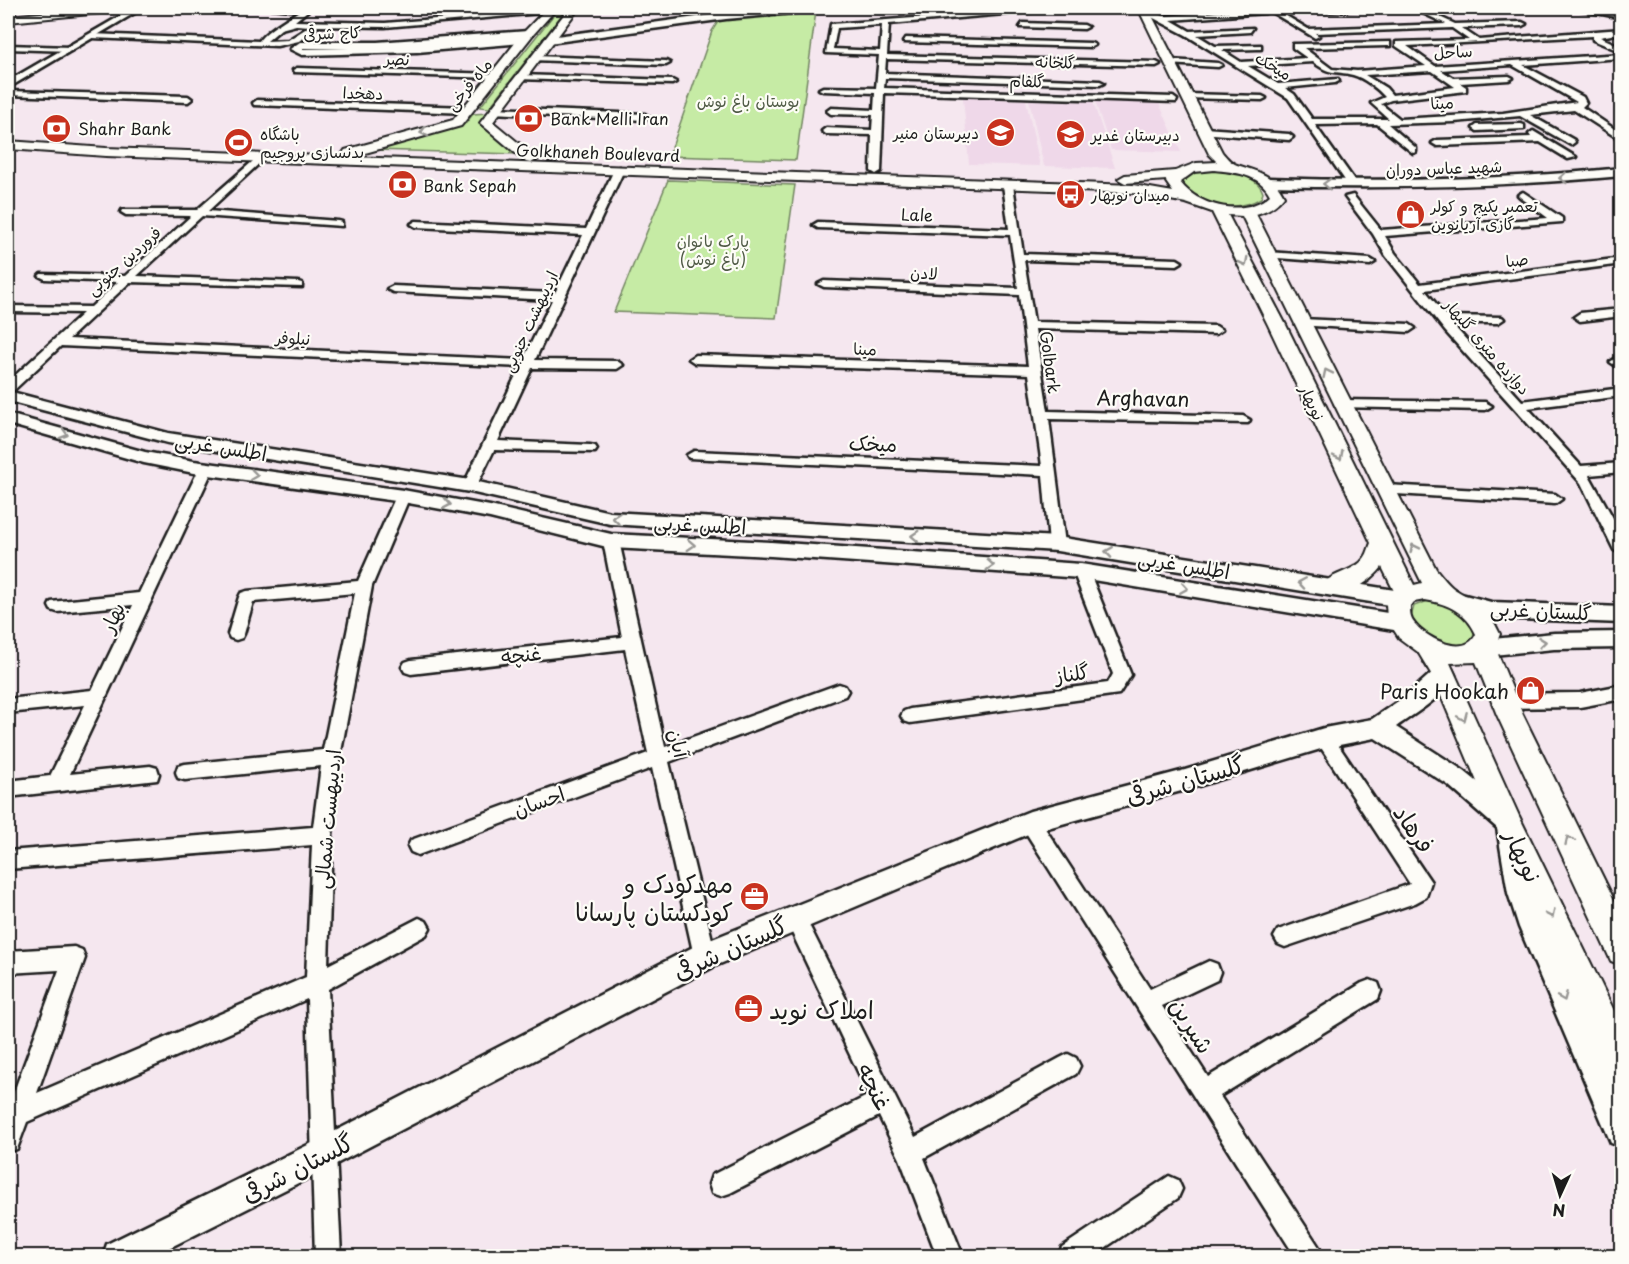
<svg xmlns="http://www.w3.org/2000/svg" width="1629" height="1264" viewBox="0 0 1629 1264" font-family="'Playpen Sans','Playpen Sans Arabic',sans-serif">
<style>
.built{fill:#efd8e9}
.green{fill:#c6eba5;stroke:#718460;stroke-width:1.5}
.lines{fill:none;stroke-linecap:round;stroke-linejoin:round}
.minor-casing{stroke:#1c1c1c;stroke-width:5}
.tertiary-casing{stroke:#1c1c1c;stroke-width:5}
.secondary-casing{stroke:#1c1c1c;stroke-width:4}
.minor{fill:#fdfcf7;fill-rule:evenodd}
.tertiary{fill:#fdfcf7;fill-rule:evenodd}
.secondary{fill:#fdfcf7;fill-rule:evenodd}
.oneway{stroke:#989794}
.labels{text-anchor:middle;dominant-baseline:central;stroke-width:4.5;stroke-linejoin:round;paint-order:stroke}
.far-street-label{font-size:16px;fill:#1c1c1c;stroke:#fdfcf7}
.far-park-label{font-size:16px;fill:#4f5a45;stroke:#fdfcf7}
.far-poi-label{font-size:16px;fill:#1c1c1c;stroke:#fdfcf7;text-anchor:start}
.street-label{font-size:20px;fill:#1c1c1c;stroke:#fdfcf7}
.poi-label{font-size:20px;fill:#1c1c1c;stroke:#fdfcf7;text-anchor:end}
.near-street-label{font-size:24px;fill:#1c1c1c;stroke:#fdfcf7}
.near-poi-label{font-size:24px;fill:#1c1c1c;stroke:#fdfcf7;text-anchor:end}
</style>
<rect width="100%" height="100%" fill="#f5e7ef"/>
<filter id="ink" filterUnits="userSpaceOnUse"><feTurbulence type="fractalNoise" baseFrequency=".0167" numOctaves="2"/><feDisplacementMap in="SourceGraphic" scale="12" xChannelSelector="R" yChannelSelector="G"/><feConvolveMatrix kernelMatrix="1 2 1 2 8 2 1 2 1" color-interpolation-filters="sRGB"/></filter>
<g filter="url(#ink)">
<g class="built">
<path d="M963 98 1026 100 1040 166 969 164Z"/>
<path d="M1029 100 1093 102 1115 168 1044 166Z"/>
<path d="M1095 101 1159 103 1181 152 1111 150Z"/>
</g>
<g class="green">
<path d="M559 8H567L489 108 480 107Z"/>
<path d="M787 11H816L796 160 669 156 712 31 719 20Z"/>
<path d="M488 113 479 124 518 154 373 150 466 123 473 114Z"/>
<path d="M1208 170C1226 171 1257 173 1263 193L1261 198C1235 214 1200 205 1180 184 1183 172 1197 171 1208 170Z"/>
<path d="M668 180 795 185 776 318 614 312Z"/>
<path d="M1428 601C1449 603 1463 612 1475 629L1472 641C1451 653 1420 639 1411 617L1414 606Z"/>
</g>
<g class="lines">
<defs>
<g id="minor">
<path d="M270 8H294L291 10Z"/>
<path d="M304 8H311L295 21 385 23 548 10 552 12 385 27 318 26 299 41 277 46 92 38 88 36 92 34 259 41C266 30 292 16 304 8ZM296 25 310 26 288 40 267 41 281 29Z"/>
<path d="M571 8H589L573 11Z"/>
<path d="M1052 8H1076L889 24 887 55 1156 62 1160 64 1156 66 886 59 885 73 1100 81 1104 83 1100 85 885 78 884 88 1173 97 1177 100 1176 102 884 93 881 171 876 174 871 171 872 135 826 134 822 131 826 128 872 130 873 115 831 114 827 111 831 108 874 110 875 93 823 91 819 89 823 87 876 88 879 55 826 53 831 24ZM882 25 880 51 833 49 837 28Z"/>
<path d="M1266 8H1273L1308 29 1446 24 1412 8H1420L1455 24 1522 22 1526 24 1522 26 1461 28 1479 40 1622 29V33L1600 37 1622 47V52L1593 40V36L1407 46 1435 66 1622 54V58L1523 65 1583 97 1586 103 1582 107 1622 134V141L1574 110 1530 115 1574 140 1575 142 1571 145 1520 116 1454 122 1388 124 1416 148V152L1413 153 1377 124 1315 125 1357 184 1349 186 1288 98 1186 35 1142 12 1146 10 1164 16ZM1268 10 1315 38 1319 36 1315 33 1452 28 1469 40 1396 42V46L1426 66 1357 71 1332 69 1304 48 1387 46H1390V42L1296 44H1293V48L1307 58 1241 62 1222 50 1258 49H1261V45L1215 46 1197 35 1250 32 1253 28 1190 31 1171 20 1265 13ZM1313 62C1332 76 1333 70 1353 75 1364 78 1378 89 1385 97L1371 103 1389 119H1312L1294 94 1285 88 1335 83 1339 81 1338 79 1278 84 1248 66ZM1512 65 1577 102 1503 113 1400 119 1381 104 1391 100 1466 91V87L1460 83 1509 80 1513 78 1509 76 1453 78 1441 70ZM1432 71 1455 87 1392 95 1386 88 1365 75Z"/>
<path d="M1328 8H1364L1361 10 1299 13 1296 11Z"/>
<path d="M1023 23 1084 25 1088 27 1084 29 1020 27Z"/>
<path d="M906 38 1091 43 1095 45 1091 47 903 42Z"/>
<path d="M8 45 70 47 74 49 70 51 8 49Z"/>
<path d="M535 56 666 61 670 63 666 65 532 60V56Z"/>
<path d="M1170 60 1218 63 1222 65 1218 67 1167 64V60Z"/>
<path d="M297 68 497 74 501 76 497 78 294 72 293 70Z"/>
<path d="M8 75 24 77 8 79Z"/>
<path d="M521 75 672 80 676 82 672 84 518 79 517 77Z"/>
<path d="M8 91 188 96 192 99 188 102 8 95Z"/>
<path d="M1187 94 1262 96 1266 98 1262 100 1184 98V94Z"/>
<path d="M257 100 468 107 472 110 468 113 254 105 253 103Z"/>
<path d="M495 108 645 114 649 117 645 120 492 113V109Z"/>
<path d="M1521 124 1524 125V129L1477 131 1473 128 1477 125Z"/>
<path d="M1204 128 1289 134 1293 137 1289 140 1201 133V129Z"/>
<path d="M1533 131 1576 157 1568 159 1540 142 1437 146 1432 143 1437 140 1531 137 1529 134Z"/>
<path d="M260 155 263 156V160L208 211 338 221 342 222V226L202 216 137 276 298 282 302 283V287L130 282 69 339 523 360 552 300 393 292 387 289 393 286 555 293 583 235 416 227 411 224 416 221 586 229 614 170 619 167 624 170 535 360 617 361 623 365 617 369 532 368 498 441 590 445 595 446 597 449 595 452 494 450 475 489H465L463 486 520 367 61 346 13 391 8 392V382L83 313 11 312H8V306L91 307 118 282 45 279 39 276 41 274 125 276 191 216 126 215 121 212 122 210H197Z"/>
<path d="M1008 182 1013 185 1023 254 1177 259 1182 262 1177 265 1024 260 1034 322 1216 326 1222 330 1216 334 1035 329 1048 411 1243 416 1250 420 1248 423 1049 419 1065 544 1062 548H1052L1049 544 1043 475 689 458 687 455 694 451 1042 466 1029 374 695 363 689 359 695 355 1028 366 1019 295 824 287 818 284 824 281 1018 288 1010 235 818 228 813 225 818 222 1009 229 1003 185Z"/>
<path d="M1523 192 1562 218V222L1385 236 1395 253 1420 284 1622 258V264L1425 290 1446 316 1502 317 1504 319 1498 323H1451L1522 401 1622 388V396L1528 408 1581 466 1622 463V472L1589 475 1622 534V555L1614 550 1581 483 1445 331 1386 256 1373 234 1345 197 1353 195 1381 230 1548 218 1520 197 1518 195Z"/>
<path d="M1268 252 1370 259 1375 262 1370 265 1264 257V253Z"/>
<path d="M1622 309V316L1580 321 1574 317 1580 313Z"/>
<path d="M1302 319 1409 324 1415 328 1409 332 1298 325 1296 323Z"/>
<path d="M1616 358H1622V370L1610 362Z"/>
<path d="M1342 400 1485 402 1492 406 1485 410 1337 407 1335 404Z"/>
<path d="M206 464 213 469 70 774 150 766 157 768 159 774 157 780 8 797V781L50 776 85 705 8 713V699L92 690 133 605 57 612 51 610 49 606 51 602 139 593 199 469Z"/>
<path d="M1385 485 1555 494 1562 499 1555 504 1380 493 1378 490Z"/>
<path d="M403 491 410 496 372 586 340 757 332 835 328 965 419 918 426 921 430 928 426 935 328 989 341 1256H315L307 999 27 1122 17 1149 8 1152V1108L59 970 8 973V951L74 947 82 950 85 958 37 1093 306 977 312 845 8 869V851L313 827 321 766 185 780 178 778 176 772 178 766 185 764 323 750 355 593 253 602 244 634 242 638 236 640 230 638 228 634 239 597 241 593 247 591 358 581 396 496Z"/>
<path d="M611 536 619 541 665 747 839 684 845 686 848 691 845 696 669 762 716 956 713 964 705 967 697 964 694 956 652 768 418 855 411 852 408 846 411 840 648 753 625 649 411 674 405 672 402 667 405 662 411 660 622 637 603 541Z"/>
<path d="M1081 565 1087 567 1089 571 1131 675 1119 694 910 723 904 721 901 716 904 711 910 709 1108 683 1113 674 1073 571 1075 567Z"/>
<path d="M1622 685V699L1580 707 1504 708 1498 706 1495 701 1498 696 1504 694 1580 693Z"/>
<path d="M1324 730 1330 733 1431 882 1426 897 1415 903 1285 947 1278 944 1274 937 1278 930 1410 884 1318 743 1315 738 1318 733Z"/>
<path d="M1030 813 1037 816 1150 989 1209 961 1217 964 1220 972 1217 980 1162 1006 1208 1077 1362 983 1370 980 1378 983 1381 991 1378 999 1220 1096 1319 1247 1323 1256H1295L1023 828 1020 822 1023 816Z"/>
<path d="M795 908 802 911 915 1137 1060 1058 1068 1054 1076 1058 1080 1066 1076 1074 924 1158 963 1256H937L900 1159 879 1116 730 1193 721 1196 712 1193 709 1184 712 1175 869 1095 785 918 788 911Z"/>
<path d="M1169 1176 1178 1180 1182 1189 1178 1198 1093 1256H1058L1062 1247Z"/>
</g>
<g id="tertiary">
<path d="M134 8H143L8 88V81Z"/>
<path d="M791 8H819L815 11 726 19 549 43 544 40 549 37 726 13Z"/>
<path d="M1572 8H1590L1622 12V18Z"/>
<path d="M528 31 533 34 523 37 528 40 523 43 417 52 302 55 290 49 300 42H377ZM302 48H349L303 49Z"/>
<path d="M1622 168V176C1504 187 1386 189 1268 186L1262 182 1268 178C1386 182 1504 180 1622 168Z"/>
<path d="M8 391 168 433 470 480 610 512 1057 537 1401 591 1408 594 1411 599 1408 604 1401 607 1057 551 610 524 470 492 168 443 8 401Z"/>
<path d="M8 414 145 452 194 461 403 490 490 506 611 534 771 542 1081 564 1400 615 1407 617 1410 623 1407 629 1400 631 1081 578 771 556 611 548 490 518 403 502 194 473 144 463 8 424Z"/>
<path d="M1461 594 1491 602 1622 607V623L1491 618 1454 607 1451 602 1454 597Z"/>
<path d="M1622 632V648L1554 649 1483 656 1475 654 1472 648 1475 642 1483 640 1554 633Z"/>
<path d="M1444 666 1452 669 1455 675C1444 697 1415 713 1396 727L1464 771 1517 814 1520 822 1534 893 1545 925 1622 1096V1147L1611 1143 1519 927 1508 893 1497 828 1448 785 1375 738 1324 748 1185 790 1033 832 715 966 336 1164 153 1256H103L107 1244 314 1142 695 946 1030 811 1185 770 1324 728 1372 719 1407 695 1436 669Z"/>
</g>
<g id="secondary">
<path d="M95 8H126L121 11 8 22V16Z"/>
<path d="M547 8H557L532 36 461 126 351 157 1133 185 1173 192 1166 182 1167 180 1125 183 1118 179 1125 175 1175 171 1196 163 1217 162 1209 154 1138 8H1148L1222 152C1226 157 1231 163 1237 165 1258 172 1273 174 1284 196 1276 206 1268 211 1256 214L1436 569C1442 576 1449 586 1456 590 1479 604 1488 608 1500 634L1495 647 1523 715 1622 916V965L1611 961 1497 715 1476 662 1450 663 1519 816 1622 1027V1081L1610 1076 1494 822 1433 677 1418 652 1399 638 1387 619 1386 604 1395 593 1382 567C1371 582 1343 600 1324 594L1320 588C1329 572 1355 573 1365 557 1368 553 1369 547 1371 543L1268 325 1212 212 1186 203 1133 193 106 156 8 149V141L106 148 349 157 343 153 345 150 453 120 524 32ZM1214 170C1234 172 1260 174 1270 195 1246 218 1198 207 1180 182L1194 172ZM1228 215 1242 216 1422 583 1414 585 1286 325ZM1425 600C1447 603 1467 613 1476 634 1466 658 1427 639 1415 624 1410 619 1410 613 1410 607L1414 602Z"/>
<path d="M569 8H579L493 122 538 159 531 163 526 162 480 123Z"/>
</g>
</defs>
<use href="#minor" class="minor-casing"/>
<use href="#tertiary" class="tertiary-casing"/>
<use href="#secondary" class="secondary-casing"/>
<use href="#minor" class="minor"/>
<use href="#tertiary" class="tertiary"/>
<use href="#secondary" class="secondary"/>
</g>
<defs><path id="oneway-chevron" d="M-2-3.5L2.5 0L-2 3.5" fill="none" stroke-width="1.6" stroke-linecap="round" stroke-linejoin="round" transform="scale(1.5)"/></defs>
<g class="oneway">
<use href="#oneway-chevron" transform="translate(424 132) rotate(165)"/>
<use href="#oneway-chevron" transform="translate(1563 178) rotate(176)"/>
<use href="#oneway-chevron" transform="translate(1327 184) rotate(-178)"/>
<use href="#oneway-chevron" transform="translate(1244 262) rotate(63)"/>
<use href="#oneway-chevron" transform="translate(1327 373) rotate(-116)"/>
<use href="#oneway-chevron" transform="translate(64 434) rotate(16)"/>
<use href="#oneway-chevron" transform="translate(1339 456) rotate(64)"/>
<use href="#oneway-chevron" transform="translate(254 475) rotate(8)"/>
<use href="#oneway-chevron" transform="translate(447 504) rotate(10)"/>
<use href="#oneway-chevron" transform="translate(616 518) rotate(-174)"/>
<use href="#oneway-chevron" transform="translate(915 536) rotate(-177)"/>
<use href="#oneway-chevron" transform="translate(691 545) rotate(3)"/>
<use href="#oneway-chevron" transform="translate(1414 548) rotate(-116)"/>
<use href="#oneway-chevron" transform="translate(1109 552) rotate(-171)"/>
<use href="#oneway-chevron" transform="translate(990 565) rotate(4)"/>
<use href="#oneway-chevron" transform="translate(1302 583) rotate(-171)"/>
<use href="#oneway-chevron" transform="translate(1184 588) rotate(9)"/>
<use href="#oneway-chevron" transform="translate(1542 642) rotate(-6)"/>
<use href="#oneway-chevron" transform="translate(1463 717) rotate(67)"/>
<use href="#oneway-chevron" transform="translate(1569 840) rotate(-115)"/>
<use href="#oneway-chevron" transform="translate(1551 914) rotate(65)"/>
<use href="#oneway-chevron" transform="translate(1563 997) rotate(67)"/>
</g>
</g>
<defs>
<symbol id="bank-disc" viewBox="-11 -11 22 22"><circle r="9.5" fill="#c8321e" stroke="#fdfcf7"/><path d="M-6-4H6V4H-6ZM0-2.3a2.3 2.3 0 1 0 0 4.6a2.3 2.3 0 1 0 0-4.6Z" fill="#fff"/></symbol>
<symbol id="school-disc" viewBox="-11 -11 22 22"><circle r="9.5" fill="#c8321e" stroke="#fdfcf7"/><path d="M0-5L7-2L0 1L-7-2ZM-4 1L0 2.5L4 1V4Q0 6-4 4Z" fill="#fff"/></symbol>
<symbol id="stadium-disc" viewBox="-11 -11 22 22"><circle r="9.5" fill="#c8321e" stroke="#fdfcf7"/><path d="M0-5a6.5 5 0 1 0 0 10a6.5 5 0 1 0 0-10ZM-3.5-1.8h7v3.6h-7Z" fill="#fff"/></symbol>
<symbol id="bus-disc" viewBox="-11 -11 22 22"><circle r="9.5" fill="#c8321e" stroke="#fdfcf7"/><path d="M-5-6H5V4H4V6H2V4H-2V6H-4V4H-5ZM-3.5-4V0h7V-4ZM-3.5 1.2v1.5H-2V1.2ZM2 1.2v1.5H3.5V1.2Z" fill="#fff"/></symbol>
<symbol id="shop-disc" viewBox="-11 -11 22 22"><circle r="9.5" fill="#c8321e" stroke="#fdfcf7"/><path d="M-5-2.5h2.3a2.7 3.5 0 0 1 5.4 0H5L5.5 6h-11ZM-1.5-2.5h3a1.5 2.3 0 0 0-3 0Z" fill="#fff"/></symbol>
<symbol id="office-disc" viewBox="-11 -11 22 22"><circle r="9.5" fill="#c8321e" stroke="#fdfcf7"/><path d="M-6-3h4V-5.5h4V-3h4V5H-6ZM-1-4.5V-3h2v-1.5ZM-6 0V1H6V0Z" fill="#fff"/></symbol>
</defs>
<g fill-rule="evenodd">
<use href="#bank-disc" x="512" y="102" width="33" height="33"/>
<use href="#bank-disc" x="40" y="112" width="33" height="33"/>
<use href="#school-disc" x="984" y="116" width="33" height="33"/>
<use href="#school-disc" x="1054" y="118" width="33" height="33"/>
<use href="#stadium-disc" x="222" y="126" width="33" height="33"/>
<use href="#bank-disc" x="386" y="168" width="33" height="33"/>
<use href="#bus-disc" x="1054" y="178" width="33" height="33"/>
<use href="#shop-disc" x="1394" y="198" width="33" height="33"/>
<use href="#shop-disc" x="1514" y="674" width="33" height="33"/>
<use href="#office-disc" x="738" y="880" width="33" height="33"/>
<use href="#office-disc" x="732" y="992" width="33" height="33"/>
</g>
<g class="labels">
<g class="far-street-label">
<text transform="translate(332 32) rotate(-2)">کاج شرقی</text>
<text transform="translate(1453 51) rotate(-4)">ساحل</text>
<text transform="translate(397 58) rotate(2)">نصر</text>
<text transform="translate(1055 61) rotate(2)">گلخانه</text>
<text transform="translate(1274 65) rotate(31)">میخک</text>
<text transform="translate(1027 80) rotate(2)">گلفام</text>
<text transform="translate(468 84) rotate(-50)">ماه فرخی</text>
<text transform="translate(363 92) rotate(2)">دهخدا</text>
<text transform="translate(1442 102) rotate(-3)">مینا</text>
<text transform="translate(598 152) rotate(2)">Golkhaneh Boulevard</text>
<text transform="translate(1444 167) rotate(-2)">شهید عباس دوران</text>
<text transform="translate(917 214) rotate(2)">Lale</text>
<text transform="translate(1517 259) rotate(-7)">صبا</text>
<text transform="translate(123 260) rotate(-42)">فروردین جنوبی</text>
<text transform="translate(924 272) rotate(2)">لادن</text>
<text transform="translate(529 321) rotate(-65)">اردیبهشت جنوبی</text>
<text transform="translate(293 337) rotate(3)">نیلوفر</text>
<text transform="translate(1488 346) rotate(49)">دوازده متری گلبهار</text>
<text transform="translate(865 348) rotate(2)">مینا</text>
<text transform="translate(1051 362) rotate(82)">Golbark</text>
<text transform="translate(1313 402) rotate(65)">نوبهار</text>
</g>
<g class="far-park-label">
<text x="748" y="100">بوستان باغ نوش</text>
<text x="713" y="240">پارک بانوان<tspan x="713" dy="18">(باغ نوش)</tspan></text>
</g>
<g class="far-poi-label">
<text x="550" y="118">Bank Melli Iran</text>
<text x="78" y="128">Shahr Bank</text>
<text x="979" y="132" text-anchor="end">دبیرستان منیر</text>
<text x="260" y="133">باشگاه<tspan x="260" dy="18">بدنسازی پروجیم</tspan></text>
<text x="1091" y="134">دبیرستان غدیر</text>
<text x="423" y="185">Bank Sepah</text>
<text x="1091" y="194">میدان نوبهار</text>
<text x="1431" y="205">تعمیر پکیج و کولر<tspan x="1431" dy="18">گازی آریانوین</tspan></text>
</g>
<g class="street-label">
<text transform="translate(1143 398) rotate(1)">Arghavan</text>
<text transform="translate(873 443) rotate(2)">میخک</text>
<text transform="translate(221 446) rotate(9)">اطلس غربی</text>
<text transform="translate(700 524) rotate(3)">اطلس غربی</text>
<text transform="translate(1184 564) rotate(9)">اطلس غربی</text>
<text transform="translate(1541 610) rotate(3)">گلستان غربی</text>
<text transform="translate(112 617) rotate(-65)">بهار</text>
<text transform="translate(521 654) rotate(-6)">غنچه</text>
<text transform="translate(1072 673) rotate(-8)">گلناز</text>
<text transform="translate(679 743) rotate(76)">آبان</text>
<text transform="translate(539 801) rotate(-20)">احسان</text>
<text transform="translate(327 819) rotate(-85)">اردیبهست شمالی</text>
</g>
<g class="poi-label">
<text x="1509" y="691">Paris Hookah</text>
</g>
<g class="near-street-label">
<text transform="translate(1185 779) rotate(-16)">گلستان شرقی</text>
<text transform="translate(1415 828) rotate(56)">فرهاد</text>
<text transform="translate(1524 855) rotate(65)">نوبهار</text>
<text transform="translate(730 947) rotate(-24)">گلستان شرقی</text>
<text transform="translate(1193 1025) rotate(58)">شیرین</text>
<text transform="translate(876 1086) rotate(64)">غنچه</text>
<text transform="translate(297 1167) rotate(-27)">گلستان شرقی</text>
</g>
<g class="near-poi-label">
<text x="733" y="883">مهدکودک و<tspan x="733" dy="28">کودکستان پارسانا</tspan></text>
<text x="769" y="1009" text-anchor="start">املاک نوید</text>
</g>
</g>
<rect width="1629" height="1264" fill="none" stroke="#fdfcf7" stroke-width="30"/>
<rect x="15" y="15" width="1599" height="1234" fill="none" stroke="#1c1c1c" stroke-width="2" filter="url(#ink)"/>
<g transform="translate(1560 1195) rotate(184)" stroke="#fdfcf7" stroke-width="4.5" paint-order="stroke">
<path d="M0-4.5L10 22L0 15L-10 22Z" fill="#1c1c1c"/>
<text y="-9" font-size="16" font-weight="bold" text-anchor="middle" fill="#1c1c1c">N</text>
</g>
</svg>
